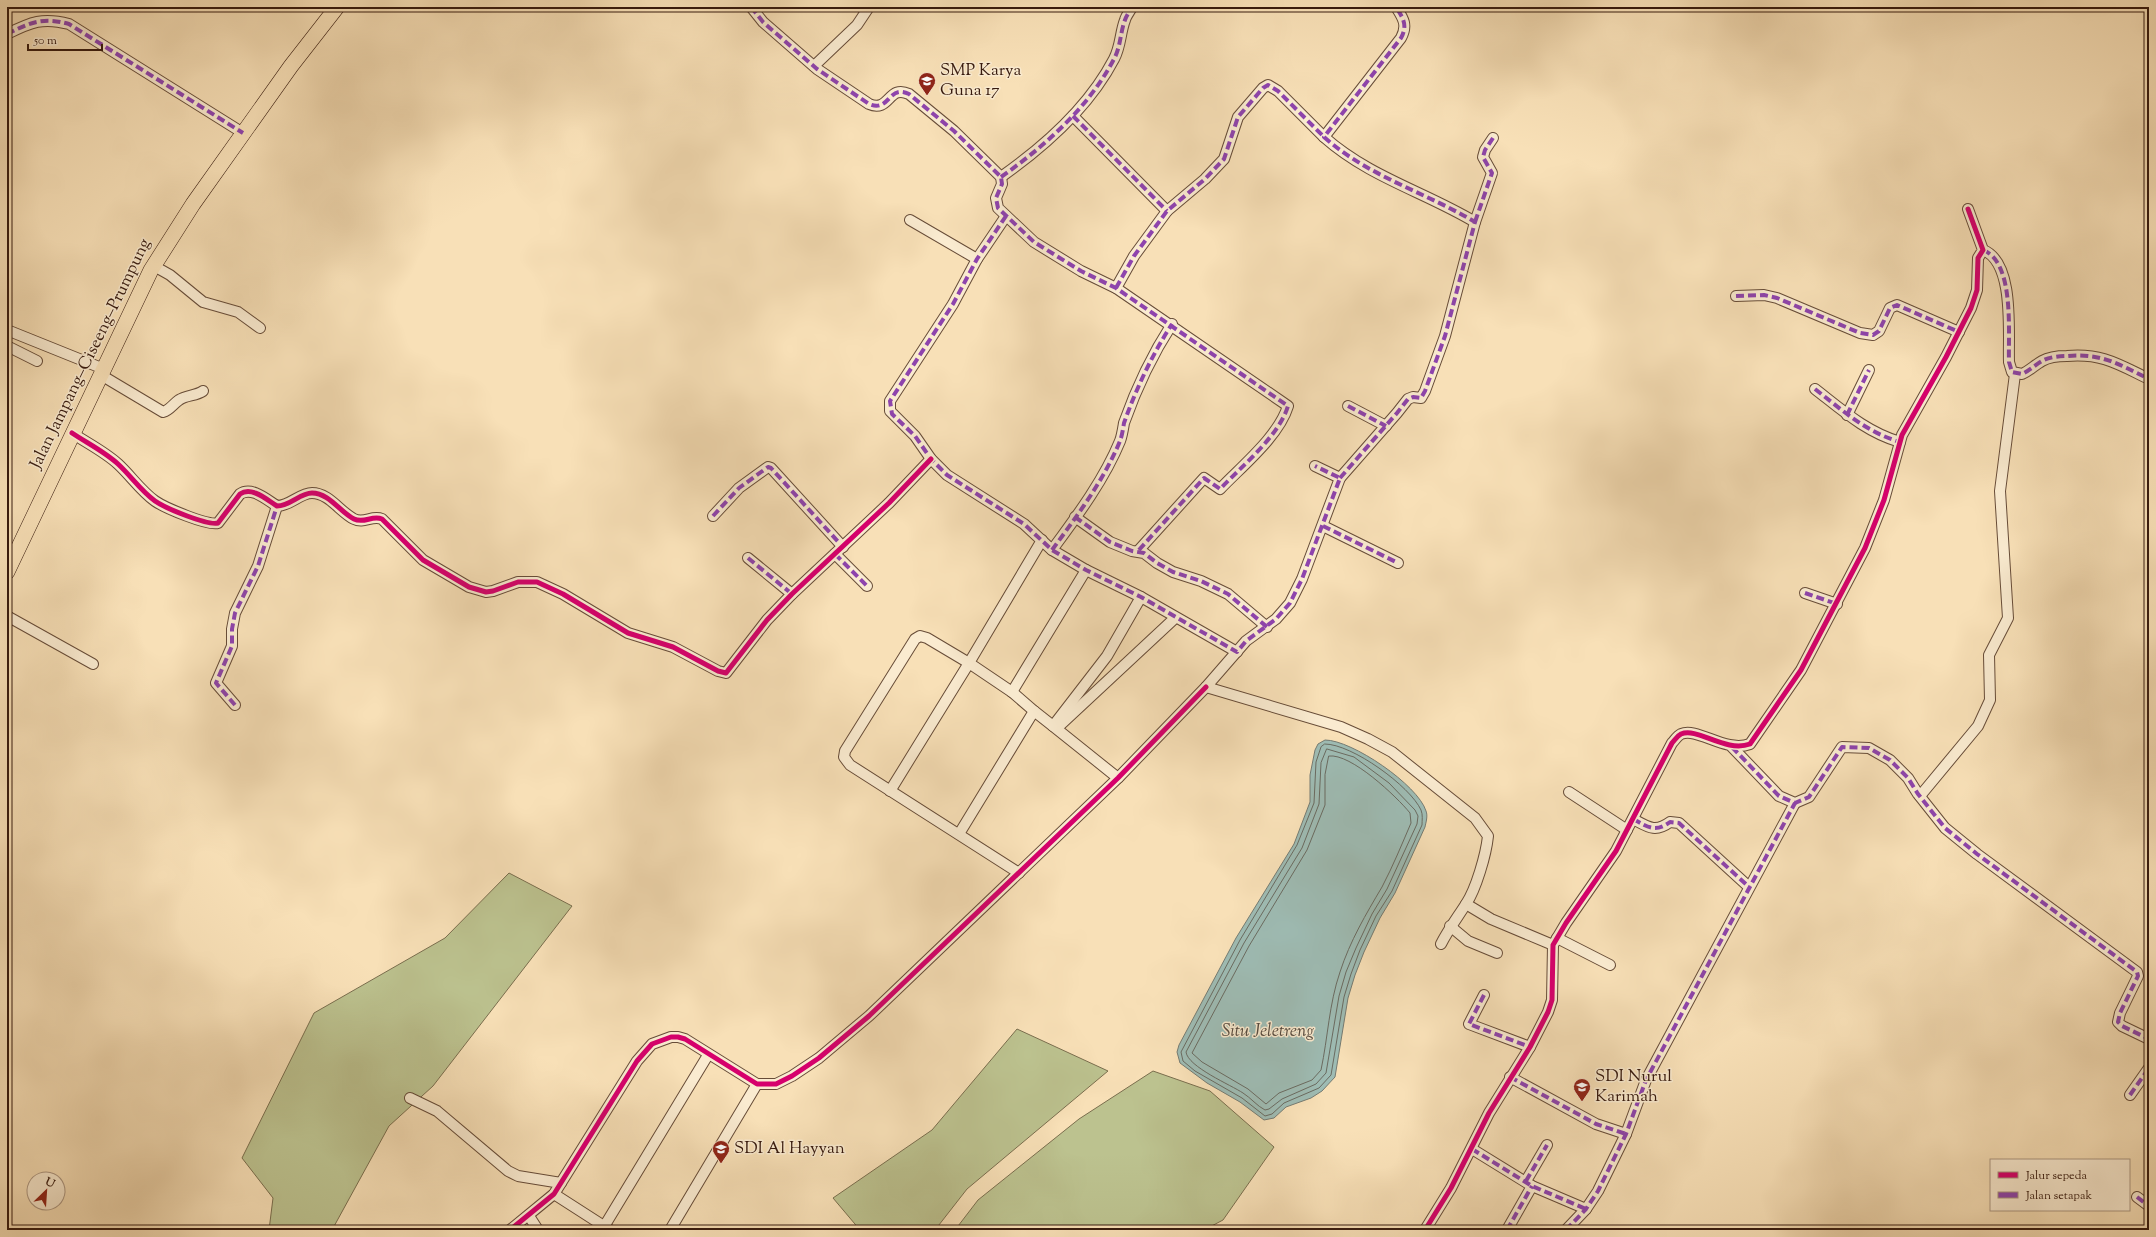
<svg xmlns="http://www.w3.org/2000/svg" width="2156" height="1237" viewBox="0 0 2156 1237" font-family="'Sorts Mill Goudy',serif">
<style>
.green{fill:#bcc28f;stroke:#7a6e4e}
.water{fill:#9ebcb4;stroke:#757b72}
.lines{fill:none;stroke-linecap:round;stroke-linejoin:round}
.shore{stroke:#6a6b61;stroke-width:1}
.minor-casing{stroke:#674c38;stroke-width:12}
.primary-casing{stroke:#371a0e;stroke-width:16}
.minor{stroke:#faebd0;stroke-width:10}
.primary{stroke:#f8e0b7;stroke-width:15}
.quiet{stroke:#8e44ad;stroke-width:4;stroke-dasharray:8 4;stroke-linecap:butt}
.cycleway-casing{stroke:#faebd0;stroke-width:8}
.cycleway{stroke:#d6006c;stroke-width:5}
.labels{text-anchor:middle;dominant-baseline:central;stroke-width:3;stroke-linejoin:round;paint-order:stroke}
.poi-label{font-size:17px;fill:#371a0e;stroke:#faebd0;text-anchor:start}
.street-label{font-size:17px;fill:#371a0e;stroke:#faebd0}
.water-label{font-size:18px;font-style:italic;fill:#564b40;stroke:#faebd0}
</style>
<rect width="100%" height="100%" fill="#f8e0b7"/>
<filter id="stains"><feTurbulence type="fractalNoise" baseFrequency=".005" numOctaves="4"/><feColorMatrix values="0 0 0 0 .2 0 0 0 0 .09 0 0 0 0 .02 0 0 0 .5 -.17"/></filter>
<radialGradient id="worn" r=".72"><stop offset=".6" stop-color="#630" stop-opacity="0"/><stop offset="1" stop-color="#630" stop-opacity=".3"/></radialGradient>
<g class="green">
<path d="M509 873 572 906 433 1086 389 1126 332 1230H269L273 1198 242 1158 314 1013 445 938Z"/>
<path d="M1017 1029 1108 1071 967 1189 935 1230H860L833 1198 932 1130Z"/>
<path d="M1153 1071 1210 1091 1274 1147 1223 1220 1204 1230H955L978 1200 1079 1119Z"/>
</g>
<path class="water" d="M1325 740C1352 740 1418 785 1426 811 1428 816 1426 822 1425 827L1395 893 1380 918 1364 952 1355 975 1348 998 1335 1077 1322 1091 1311 1098 1286 1107 1274 1118 1264 1120 1240 1102 1207 1083 1180 1063 1177 1052 1179 1045 1236 938 1294 844 1310 802V775L1315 750 1318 744Z"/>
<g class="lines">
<g class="shore">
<path d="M1325 744C1352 744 1410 786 1421 810 1423 815 1422 820 1422 825L1392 891 1376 916 1360 950 1351 974 1344 997 1331 1075 1319 1088 1284 1103 1272 1114 1265 1116 1242 1098 1195 1071 1183 1061 1181 1052 1240 940 1297 845 1314 803 1316 762 1321 747Z"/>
<path d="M1327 749 1354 757 1389 783 1415 810 1418 816 1417 824 1387 889 1372 914 1356 948 1346 972 1339 996 1326 1073 1316 1084 1282 1099 1269 1109 1265 1110C1257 1106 1251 1098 1243 1093 1231 1085 1188 1067 1186 1052L1244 943 1302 848 1319 804 1321 763Z"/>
<path d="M1329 756C1351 753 1397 797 1410 813L1411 823C1402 844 1393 866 1382 887 1366 914 1350 941 1340 972 1329 1004 1328 1037 1321 1070L1312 1080 1279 1093 1266 1104 1248 1089 1202 1062 1192 1053 1249 946 1307 850 1325 805V775Z"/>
</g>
<defs>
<g id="minor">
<path d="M751 7 763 22 817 69 869 104C890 113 888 84 909 94L954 131 1001 177 1002 184 996 198 998 208 1034 242 1081 271 1116 288 1288 406C1279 436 1242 466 1220 489L1204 478 1138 551"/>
<path d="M7 34C31 22 43 17 69 24L243 133"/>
<path d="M814 66 857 25 869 7"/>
<path d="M1073 116 1167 211"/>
<path d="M1001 177C1045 146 1089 107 1114 59 1121 46 1120 33 1125 20 1126 16 1130 11 1132 7"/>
<path d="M1006 216 977 259 953 304 890 401V411L915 436 931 459 947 475 1024 524 1052 550 1086 570 1141 597 1237 652"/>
<path d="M910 220 977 259"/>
<path d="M1475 222 1492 173 1483 157 1485 150 1493 138"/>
<path d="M1983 250C2015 262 2008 333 2009 362L2012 372 2022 374C2029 371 2035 365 2042 361 2049 357 2059 356 2067 356 2102 353 2118 364 2149 379"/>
<path d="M154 266 170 275 203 302 238 312 260 328"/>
<path d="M1116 288 1134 256 1167 211 1205 179 1224 159 1238 117 1263 88 1268 85 1278 91 1324 137"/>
<path d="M1736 296 1764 295 1777 298 1860 333 1873 335 1879 331 1890 308 1897 305 1959 332"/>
<path d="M7 330 104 369"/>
<path d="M7 346 37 361"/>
<path d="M101 375 163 412C170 410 173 404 179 400 186 395 196 396 203 391"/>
<path d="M1815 389C1842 410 1866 432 1900 442"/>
<path d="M1348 406 1386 426"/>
<path d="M1847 415 1869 370"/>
<path d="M72 433C87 443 105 452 118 464 131 476 141 491 155 501 165 508 208 526 218 523L240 494C252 486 267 500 277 506 290 506 300 493 312 493 329 493 340 512 354 519 364 524 372 515 382 519L423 560 469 587 486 592 493 591 518 582H537L563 594 628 633 673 647 718 671 726 673 767 620 792 594 889 503 931 459"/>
<path d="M1315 466 1340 478 1302 579 1290 603 1276 619 1246 641 1206 687 1341 727 1368 739 1392 752 1475 818 1488 836C1486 855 1476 889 1466 904 1457 918 1448 930 1441 944"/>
<path d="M1340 478 1397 413 1408 399 1413 397 1421 398 1425 391 1445 336 1475 222C1425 192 1369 177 1324 137L1401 38C1408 25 1403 18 1396 7"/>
<path d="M713 516 739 488 768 467 771 468 843 547"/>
<path d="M1075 517 1110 542 1132 551 1144 553 1157 563 1173 572 1201 581 1228 594 1267 627"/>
<path d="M1323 526 1398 563"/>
<path d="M1052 550C1077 516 1104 480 1120 441 1122 436 1123 429 1124 423 1136 389 1152 355 1172 324"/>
<path d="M835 554 867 586"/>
<path d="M748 558 792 594"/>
<path d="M1805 593 1837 604"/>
<path d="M7 616 93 664"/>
<path d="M1012 692 1086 570"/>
<path d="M235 705 216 683 232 646V629L235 613 258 566 277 506"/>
<path d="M1053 726 1118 778"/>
<path d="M1058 727 1175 618"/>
<path d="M1732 747 1779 796 1795 803 1809 797 1842 747 1869 748 1890 760 1908 778 1918 794 1945 828 1977 854 2137 972 2138 976 2120 1013 2118 1022 2122 1026 2149 1039"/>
<path d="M890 791 969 663 1012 692 1034 711"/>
<path d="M1569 792 1627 830"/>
<path d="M1920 796 1978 726 1990 700 1989 655 2008 618 2000 491 2015 374"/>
<path d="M1633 819C1648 827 1655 833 1670 822L1679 823 1749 887"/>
<path d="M959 834 1034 711 1053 726 1107 656 1141 597"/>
<path d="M1019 873 850 765 844 757 845 751 915 639 920 636 927 638 969 663 1042 540"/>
<path d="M1466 904 1491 919 1553 945"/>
<path d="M1450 926 1468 941 1497 953"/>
<path d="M1557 938 1610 965"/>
<path d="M1484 995 1469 1024 1530 1047"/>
<path d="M1510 1077 1596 1124 1626 1134"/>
<path d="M2130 1095 2149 1068"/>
<path d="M410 1098 437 1111 508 1171 518 1176 561 1183"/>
<path d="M1472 1149 1532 1186 1586 1209"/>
<path d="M1526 1181 1547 1145"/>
<path d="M554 1194 610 1230"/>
<path d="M2137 1197 2149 1206"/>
<path d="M529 1216 538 1230"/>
<path d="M605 1225 708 1055"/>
<path d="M510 1230 554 1194 637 1061 652 1044 671 1037H678L685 1039 757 1084H776L792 1076 819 1058 869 1016 1118 778 1206 687"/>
<path d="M670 1230 757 1084"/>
<path d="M1425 1230 1451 1188 1489 1113 1530 1047 1548 1012 1552 1000 1553 945 1566 923 1616 851 1672 743C1675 740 1677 736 1681 734 1698 727 1725 753 1750 744L1801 670 1865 548 1884 500 1902 435 1946 357 1971 308 1977 290 1978 258 1983 250 1968 209"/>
<path d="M1507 1230 1532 1186"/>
<path d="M1566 1230 1586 1209 1598 1191 1626 1134 1646 1080 1795 803"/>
</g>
<path id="primary" d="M7 572 151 270 193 204 291 66 337 7"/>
</defs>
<use href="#minor" class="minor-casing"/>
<use href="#primary" class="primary-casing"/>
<use href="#minor" class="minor"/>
<use href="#primary" class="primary"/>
<g class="quiet">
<path d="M751 7 763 22 817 69 869 104C890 113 888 84 909 94L954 131 1001 177 1002 184 996 198 998 208 1034 242 1081 271 1116 288 1288 406C1279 436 1242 466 1220 489L1204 478 1138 551"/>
<path d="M7 34C31 22 43 17 69 24L243 133"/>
<path d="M1073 116 1167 211"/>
<path d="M1001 177C1045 146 1089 107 1114 59 1121 46 1120 33 1125 20 1126 16 1130 11 1132 7"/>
<path d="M1006 216 977 259 953 304 890 401 892 414 915 436 931 459 947 475 1024 524 1052 550 1086 570 1141 597 1237 652 1246 641 1276 619 1290 603 1302 579 1340 478 1315 466"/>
<path d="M1475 222 1492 173 1483 157 1485 150 1493 138"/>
<path d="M1983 250C2015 262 2008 333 2009 362L2012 372 2022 374C2029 371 2035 365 2042 361 2049 357 2059 356 2067 356 2102 353 2118 364 2149 379"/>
<path d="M1116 288 1134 256 1167 211 1205 179 1224 159 1238 117 1263 88 1268 85 1278 91 1324 137"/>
<path d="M1736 296 1764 295 1777 298 1860 333 1873 335 1879 331 1890 308 1897 305 1959 332"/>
<path d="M1815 389C1842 410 1866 432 1900 442"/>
<path d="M1348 406 1386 426"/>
<path d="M1847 415 1869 370"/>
<path d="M1340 478 1397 413 1408 399 1413 397 1421 398 1425 391 1445 336 1475 222C1425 192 1369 177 1324 137L1401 38C1408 25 1403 18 1396 7"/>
<path d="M713 516 739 488 768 467 771 468 843 547"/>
<path d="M1075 517 1110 542 1132 551 1144 553 1157 563 1173 572 1201 581 1228 594 1267 627"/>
<path d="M1323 526 1398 563"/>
<path d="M1052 550C1077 516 1104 480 1120 441 1122 436 1123 429 1124 423 1136 389 1152 355 1172 324"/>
<path d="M835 554 867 586"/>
<path d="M748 558 792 594"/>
<path d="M1805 593 1837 604"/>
<path d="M235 705 216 683 232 646V629L235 613 258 566 277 506"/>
<path d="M1732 747 1779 796 1795 803 1809 797 1842 747 1869 748 1890 760 1908 778 1918 794 1945 828 1977 854 2137 972 2138 976 2120 1013 2118 1022 2122 1026 2149 1039"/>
<path d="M1633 819C1648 827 1655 833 1670 822L1679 823 1749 887"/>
<path d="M1484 995 1469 1024 1530 1047"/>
<path d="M1510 1077 1596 1124 1626 1134"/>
<path d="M2130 1095 2149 1068"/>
<path d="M1472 1149 1532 1186 1586 1209"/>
<path d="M1526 1181 1547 1145"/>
<path d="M2137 1197 2149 1206"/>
<path d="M1507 1230 1532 1186"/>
<path d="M1566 1230 1586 1209 1598 1191 1626 1134 1646 1080 1795 803"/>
</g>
<defs>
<g id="cycleway">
<path d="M72 433C87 443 105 452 118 464 131 476 141 491 155 501 165 508 208 526 218 523L240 494C252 486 267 500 277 506 290 506 300 493 312 493 329 493 340 512 354 519 364 524 372 515 382 519L423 560 469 587 486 592 493 591 518 582H537L563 594 628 633 673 647 718 671 726 673 767 620 792 594 889 503 931 459"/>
<path d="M510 1230 554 1194 637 1061 652 1044 671 1037H678L685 1039 757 1084H776L792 1076 819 1058 869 1016 1118 778 1206 687"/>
<path d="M1425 1230 1451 1188 1489 1113 1530 1047 1548 1012 1552 1000 1553 945 1566 923 1616 851 1672 743C1675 740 1677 736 1681 734 1698 727 1725 753 1750 744L1801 670 1865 548 1884 500 1902 435 1946 357 1971 308 1977 290 1978 258 1983 250 1968 209"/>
</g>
</defs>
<use href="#cycleway" class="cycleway-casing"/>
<use href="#cycleway" class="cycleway"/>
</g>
<defs>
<symbol id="school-pin" viewBox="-11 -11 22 30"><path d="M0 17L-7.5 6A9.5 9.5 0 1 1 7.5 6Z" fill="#8f2418" stroke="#faebd0"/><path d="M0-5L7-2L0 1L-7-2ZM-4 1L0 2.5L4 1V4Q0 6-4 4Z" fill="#fff"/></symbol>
</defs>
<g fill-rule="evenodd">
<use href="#school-pin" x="917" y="71" width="20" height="27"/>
<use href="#school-pin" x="1572" y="1077" width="20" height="27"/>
<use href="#school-pin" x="711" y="1139" width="20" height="27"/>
</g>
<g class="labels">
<g class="poi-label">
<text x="940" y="71">SMP Karya<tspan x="940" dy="20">Guna 17</tspan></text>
<text x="1595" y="1077">SDI Nurul<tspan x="1595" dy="20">Karimah</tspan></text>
<text x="734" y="1149">SDI Al Hayyan</text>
</g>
<g class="street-label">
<text transform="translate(91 354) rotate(-64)">Jalan Jampang–Ciseeng–Prumpung</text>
</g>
<g class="water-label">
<text x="1268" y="1032">Situ Jeletreng</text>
</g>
</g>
<rect width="2156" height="1237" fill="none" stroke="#f8e0b7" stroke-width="24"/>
<rect x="8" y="8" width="2140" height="1221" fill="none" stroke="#371a0e" stroke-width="2"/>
<rect x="12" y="12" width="2132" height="1213" fill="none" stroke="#371a0e"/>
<rect x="1990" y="1159" width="140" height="52" fill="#faebd0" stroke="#ac9782"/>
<rect x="1998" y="1172" width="20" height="6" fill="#d6006c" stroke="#ac9782"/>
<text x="2026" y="1179" font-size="12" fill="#371a0e">Jalur sepeda</text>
<rect x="1998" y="1192" width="20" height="6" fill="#8e44ad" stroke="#ac9782"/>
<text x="2026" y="1199" font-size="12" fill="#371a0e">Jalan setapak</text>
<g transform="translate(46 1191) rotate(25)"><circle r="19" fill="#faebd0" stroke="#ac9782"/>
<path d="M0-3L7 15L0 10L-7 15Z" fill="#8f2418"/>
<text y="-6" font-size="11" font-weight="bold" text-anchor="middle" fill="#371a0e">U</text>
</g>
<path d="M28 44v6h74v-6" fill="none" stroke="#371a0e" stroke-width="2"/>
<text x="34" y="44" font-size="12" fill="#371a0e" stroke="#faebd0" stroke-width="3" paint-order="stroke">50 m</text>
<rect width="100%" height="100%" filter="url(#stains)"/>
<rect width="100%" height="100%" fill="url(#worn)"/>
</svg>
